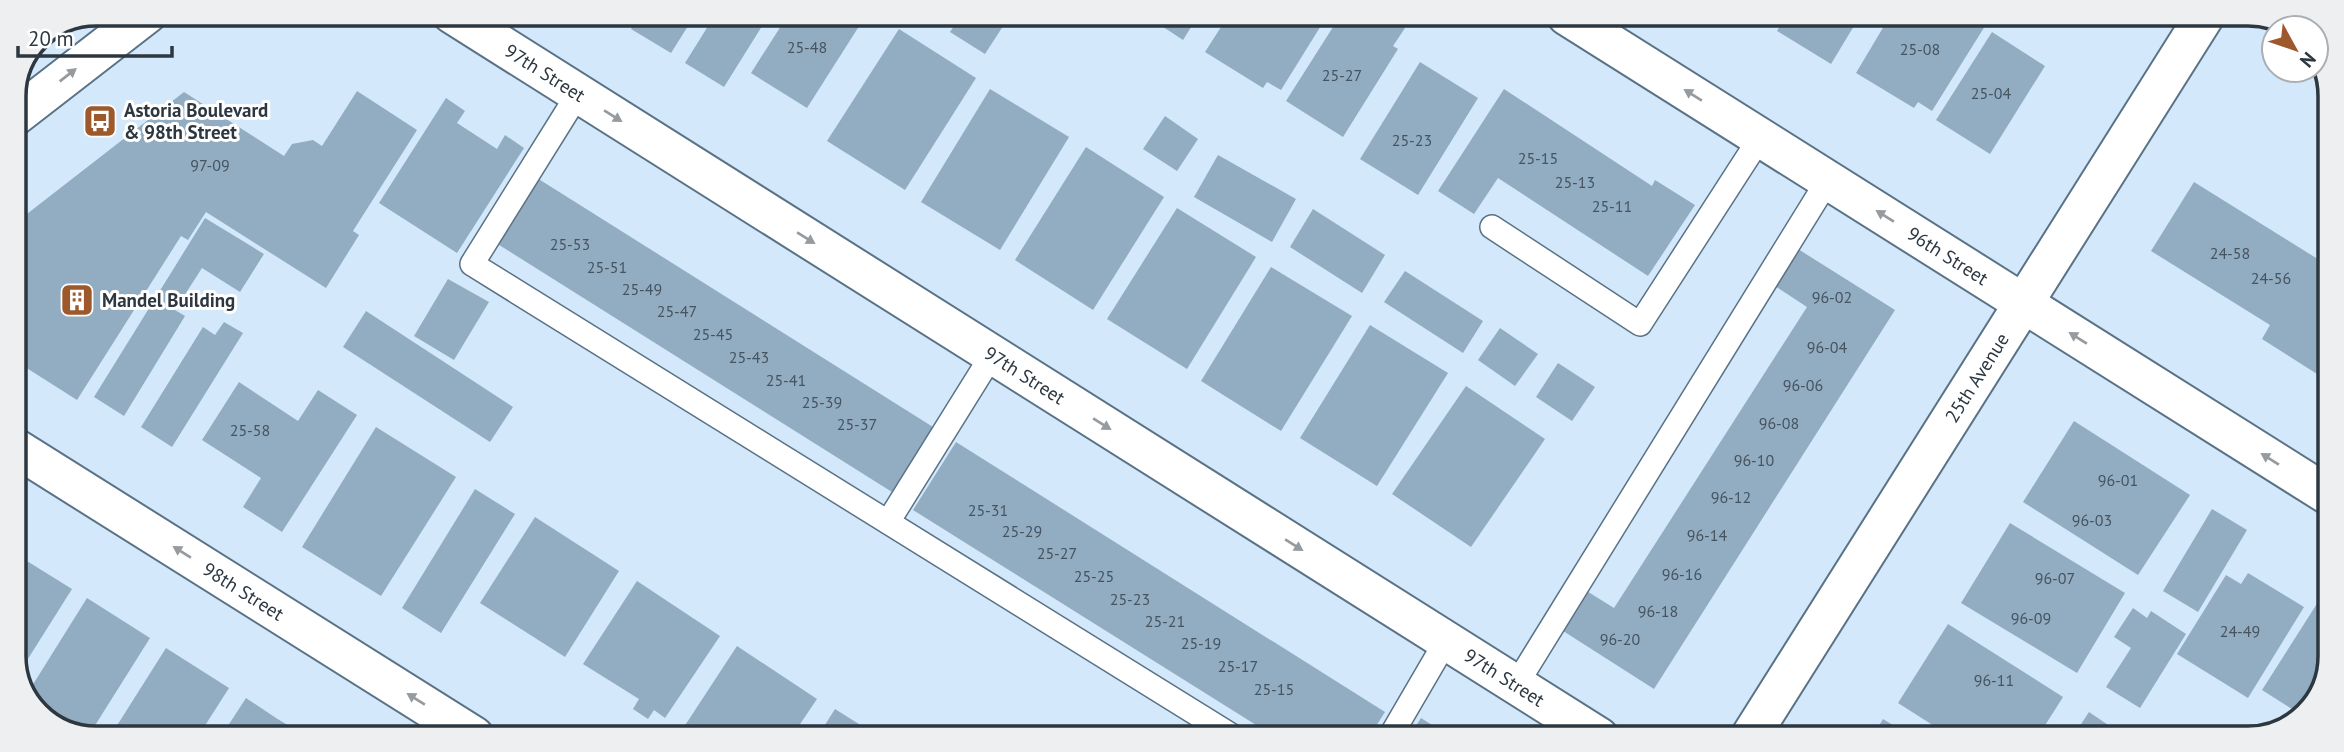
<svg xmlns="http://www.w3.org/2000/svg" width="2344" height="752" viewBox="0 0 2344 752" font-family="'PT Sans',sans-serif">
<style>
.building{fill:#92acc1}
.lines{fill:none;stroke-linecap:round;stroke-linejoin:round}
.service-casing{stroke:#5a7286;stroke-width:26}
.minor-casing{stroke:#5a7286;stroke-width:42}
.primary-casing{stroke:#5a7286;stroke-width:42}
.service{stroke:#fff;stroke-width:23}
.minor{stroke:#fff;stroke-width:38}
.primary{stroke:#fff;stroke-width:38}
.oneway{fill:#969ba0}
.labels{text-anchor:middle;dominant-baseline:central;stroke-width:6;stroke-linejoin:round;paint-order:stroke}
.number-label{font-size:16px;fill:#465460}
.street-label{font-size:19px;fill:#2d3740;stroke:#fff}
.poi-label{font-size:19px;font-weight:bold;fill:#2d3740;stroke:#fff;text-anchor:start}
.rim{fill:none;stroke:#2d3740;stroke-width:3.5}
</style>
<rect width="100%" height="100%" fill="#d3e9fb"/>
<g class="building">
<path d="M609 15H631L625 25Z"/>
<path d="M640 15H695L671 53 631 29Z"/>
<path d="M715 15H769L724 87 685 63Z"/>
<path d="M788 15H855L863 20 807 108 751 73Z"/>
<path d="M961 15H1000L1007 20 985 54 950 32Z"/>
<path d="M1145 15H1215L1210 24 1198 16 1183 40Z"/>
<path d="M1228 16H1327L1281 90 1267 82 1263 88 1205 52Z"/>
<path d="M1340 16H1386L1405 28 1393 46 1398 49 1343 137 1286 101Z"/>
<path d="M1786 16H1860L1831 64 1777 31Z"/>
<path d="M1890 16 1970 17 1985 26 1932 111 1918 102 1914 108 1856 73Z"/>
<path d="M899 29 976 78 905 190 827 141Z"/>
<path d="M1992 32 2045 66 1990 154 1936 120Z"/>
<path d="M1420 62 1478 98 1418 195 1360 159Z"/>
<path d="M990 89 1069 137 1000 250 921 202Z"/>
<path d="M1504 89 1652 186 1655 180 1695 205 1648 276 1498 178 1474 214 1438 191Z"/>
<path d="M357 91 417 130 353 231 359 235 326 288 206 212 188 240 181 236 77 400 14 360V224L184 92 284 156 292 144 313 140 322 146Z"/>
<path d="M446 98 465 111 457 123 497 149 505 135 524 148 457 253 379 203Z"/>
<path d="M1165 116 1198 139 1177 171 1143 149Z"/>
<path d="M1086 147 1164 197 1093 310 1015 260Z"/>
<path d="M1218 155 1296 199 1272 242 1194 197Z"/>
<path d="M537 178 933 427 892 492 496 243Z"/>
<path d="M2194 182 2329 266 2328 381 2262 339 2270 325 2151 251Z"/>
<path d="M1177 208 1256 257 1187 369 1107 319Z"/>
<path d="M1313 209 1385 255 1362 293 1290 247Z"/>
<path d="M205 218 264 254 240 292 202 268 175 310 185 316 124 416 94 397Z"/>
<path d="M1798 249 1895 310 1654 689 1560 629 1585 590 1614 608 1807 307 1775 286Z"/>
<path d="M1271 267 1352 316 1281 431 1201 381Z"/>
<path d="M1405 271 1483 321 1463 353 1384 302Z"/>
<path d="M448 279 489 302 454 360 414 336Z"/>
<path d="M366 311 513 407 490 442 343 347Z"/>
<path d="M224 322 243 333 172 447 141 427 203 327 215 335Z"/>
<path d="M1370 325 1448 373 1377 486 1300 438Z"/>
<path d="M1500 328 1538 354 1515 386 1478 360Z"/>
<path d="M1558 363 1595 387 1572 421 1536 397Z"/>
<path d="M239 382 298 421 318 390 357 415 282 532 243 507 261 478 202 440Z"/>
<path d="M1466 386 1545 439 1471 547 1392 494Z"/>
<path d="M2074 421 2190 495 2138 575 2023 502Z"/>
<path d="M376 427 456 477 381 596 302 547Z"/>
<path d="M956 442 1385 712 1369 737H1275L913 510Z"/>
<path d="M475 489 515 514 441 633 402 608Z"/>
<path d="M2212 509 2247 530 2198 612 2163 591Z"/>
<path d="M535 517 619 571 565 657 480 603Z"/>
<path d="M2010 523 2125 593 2077 673 1961 603Z"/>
<path d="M14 553 72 589 19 673 14 662Z"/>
<path d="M2248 573 2304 607 2248 698 2177 654 2226 575 2241 584Z"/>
<path d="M637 581 720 636 665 718 654 710 648 719 633 709 639 699 583 664Z"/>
<path d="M87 598 150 638 89 735H79L33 706 27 694Z"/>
<path d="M2320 599 2327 603V659L2295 711 2262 690Z"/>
<path d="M2133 608 2147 618 2151 611 2186 634 2140 708 2106 687 2131 648 2114 637Z"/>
<path d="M1948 624 2063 697 2037 738H1953L1898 703Z"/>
<path d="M737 646 817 699 792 736H693L682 730Z"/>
<path d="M166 648 229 688 199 735H111Z"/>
<path d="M246 698 276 718 304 735H222Z"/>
<path d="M835 709 878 736H818Z"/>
<path d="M2089 712 2120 733 2117 738H2072Z"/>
<path d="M1421 718 1451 737H1409Z"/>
<path d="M1883 719 1914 738 1872 737Z"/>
</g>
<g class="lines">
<defs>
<g id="service">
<path d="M578 94 472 264 1234 737"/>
<path d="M1492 227 1640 324 1760 138"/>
<path d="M888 522 992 355"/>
<path d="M1516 685 1828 180"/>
<path d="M1390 737 1446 641"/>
</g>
<g id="minor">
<path id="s1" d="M452 14 1599 737"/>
<path id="s2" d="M1567 16 2328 495"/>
<path id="s3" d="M14 447 474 736"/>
<path id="s4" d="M1750 737 2204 17"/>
</g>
<path id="primary" d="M14 117 147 14"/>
</defs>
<use href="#service" class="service-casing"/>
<use href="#minor" class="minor-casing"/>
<use href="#primary" class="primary-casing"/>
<use href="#service" class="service"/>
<use href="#minor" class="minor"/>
<use href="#primary" class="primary"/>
</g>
<defs><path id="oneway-solid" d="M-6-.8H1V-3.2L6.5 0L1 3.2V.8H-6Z" transform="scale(1.75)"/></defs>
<g class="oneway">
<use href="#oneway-solid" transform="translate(68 75) rotate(-38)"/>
<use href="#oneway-solid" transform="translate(1693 95) rotate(-148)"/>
<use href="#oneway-solid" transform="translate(613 116) rotate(32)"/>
<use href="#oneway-solid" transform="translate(1885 216) rotate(-148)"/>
<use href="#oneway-solid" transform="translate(806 238) rotate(32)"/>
<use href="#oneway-solid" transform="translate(2078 338) rotate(-148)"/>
<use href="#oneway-solid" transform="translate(1102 424) rotate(32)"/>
<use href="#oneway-solid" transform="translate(2270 459) rotate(-148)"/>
<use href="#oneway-solid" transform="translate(1294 545) rotate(32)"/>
<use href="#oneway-solid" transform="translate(182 552) rotate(-148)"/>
<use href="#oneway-solid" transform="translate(416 699) rotate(-148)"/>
</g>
<defs>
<symbol id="bus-square" viewBox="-11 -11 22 22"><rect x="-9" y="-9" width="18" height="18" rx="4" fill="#9d582b" stroke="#fff"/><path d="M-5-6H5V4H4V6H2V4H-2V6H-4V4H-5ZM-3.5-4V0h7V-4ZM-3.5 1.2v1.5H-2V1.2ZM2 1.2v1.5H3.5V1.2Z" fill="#fff"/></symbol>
<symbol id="building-square" viewBox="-11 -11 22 22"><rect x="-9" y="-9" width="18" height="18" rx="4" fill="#9d582b" stroke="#fff"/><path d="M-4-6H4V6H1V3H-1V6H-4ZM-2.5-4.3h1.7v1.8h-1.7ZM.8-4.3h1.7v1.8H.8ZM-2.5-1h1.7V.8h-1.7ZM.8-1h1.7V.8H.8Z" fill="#fff"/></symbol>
</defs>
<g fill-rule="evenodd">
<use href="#bus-square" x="81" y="102" width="38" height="38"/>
<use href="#building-square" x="58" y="281" width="38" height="38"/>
</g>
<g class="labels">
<g class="number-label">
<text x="807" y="47">25-48</text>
<text x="1920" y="49">25-08</text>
<text x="1342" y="75">25-27</text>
<text x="1991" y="93">25-04</text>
<text x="1412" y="140">25-23</text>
<text x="1538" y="158">25-15</text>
<text x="210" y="165">97-09</text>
<text x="1575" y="182">25-13</text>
<text x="1612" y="206">25-11</text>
<text x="570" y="244">25-53</text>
<text x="2230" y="253">24-58</text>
<text x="607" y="267">25-51</text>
<text x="2271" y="278">24-56</text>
<text x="642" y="289">25-49</text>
<text x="1832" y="297">96-02</text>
<text x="677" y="311">25-47</text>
<text x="713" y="334">25-45</text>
<text x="1827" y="347">96-04</text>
<text x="749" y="357">25-43</text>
<text x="786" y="380">25-41</text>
<text x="1803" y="385">96-06</text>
<text x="822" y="402">25-39</text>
<text x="1779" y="423">96-08</text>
<text x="857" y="424">25-37</text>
<text x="250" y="430">25-58</text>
<text x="1754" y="460">96-10</text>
<text x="2118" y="480">96-01</text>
<text x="1731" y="497">96-12</text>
<text x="988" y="510">25-31</text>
<text x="2092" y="520">96-03</text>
<text x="1022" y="531">25-29</text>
<text x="1707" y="535">96-14</text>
<text x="1057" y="553">25-27</text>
<text x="1682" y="574">96-16</text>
<text x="1094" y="576">25-25</text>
<text x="2055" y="578">96-07</text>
<text x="1130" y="599">25-23</text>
<text x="1658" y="611">96-18</text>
<text x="2031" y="618">96-09</text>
<text x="1165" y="621">25-21</text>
<text x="2240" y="631">24-49</text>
<text x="1620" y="639">96-20</text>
<text x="1201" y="643">25-19</text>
<text x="1238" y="666">25-17</text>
<text x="1994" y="680">96-11</text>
<text x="1274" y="689">25-15</text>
</g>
<g class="street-label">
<text stroke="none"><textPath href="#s1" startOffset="110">97th Street</textPath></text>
<text stroke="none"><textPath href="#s2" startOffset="450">96th Street</textPath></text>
<text stroke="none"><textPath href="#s1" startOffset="677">97th Street</textPath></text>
<text stroke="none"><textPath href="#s4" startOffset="425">25th Avenue</textPath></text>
<text stroke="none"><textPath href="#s3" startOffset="271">98th Street</textPath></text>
<text stroke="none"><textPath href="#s1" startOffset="1244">97th Street</textPath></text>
</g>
<g class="poi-label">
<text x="124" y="110">Astoria Boulevard<tspan x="124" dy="22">&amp; 98th Street</tspan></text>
<text x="102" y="300">Mandel Building</text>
</g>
</g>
<path d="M0 0H2344V752H0ZM96 26H2248A70 70 0 0 1 2318 96V656A70 70 0 0 1 2248 726H96A70 70 0 0 1 26 656V96A70 70 0 0 1 96 26Z" fill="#eeeff0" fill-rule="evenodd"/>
<path class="rim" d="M96 26H2248A70 70 0 0 1 2318 96V656A70 70 0 0 1 2248 726H96A70 70 0 0 1 26 656V96A70 70 0 0 1 96 26Z"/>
<g transform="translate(2295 49) rotate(130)"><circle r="33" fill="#ffffff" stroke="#abafb3" stroke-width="2"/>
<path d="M0-5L12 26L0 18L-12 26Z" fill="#9d582b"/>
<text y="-10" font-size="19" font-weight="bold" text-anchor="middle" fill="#2d3740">N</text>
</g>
<path d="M18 46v10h154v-10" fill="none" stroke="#2d3740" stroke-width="3.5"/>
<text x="28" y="46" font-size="21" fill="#2d3740" stroke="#ffffff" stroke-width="5" paint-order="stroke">20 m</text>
</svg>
